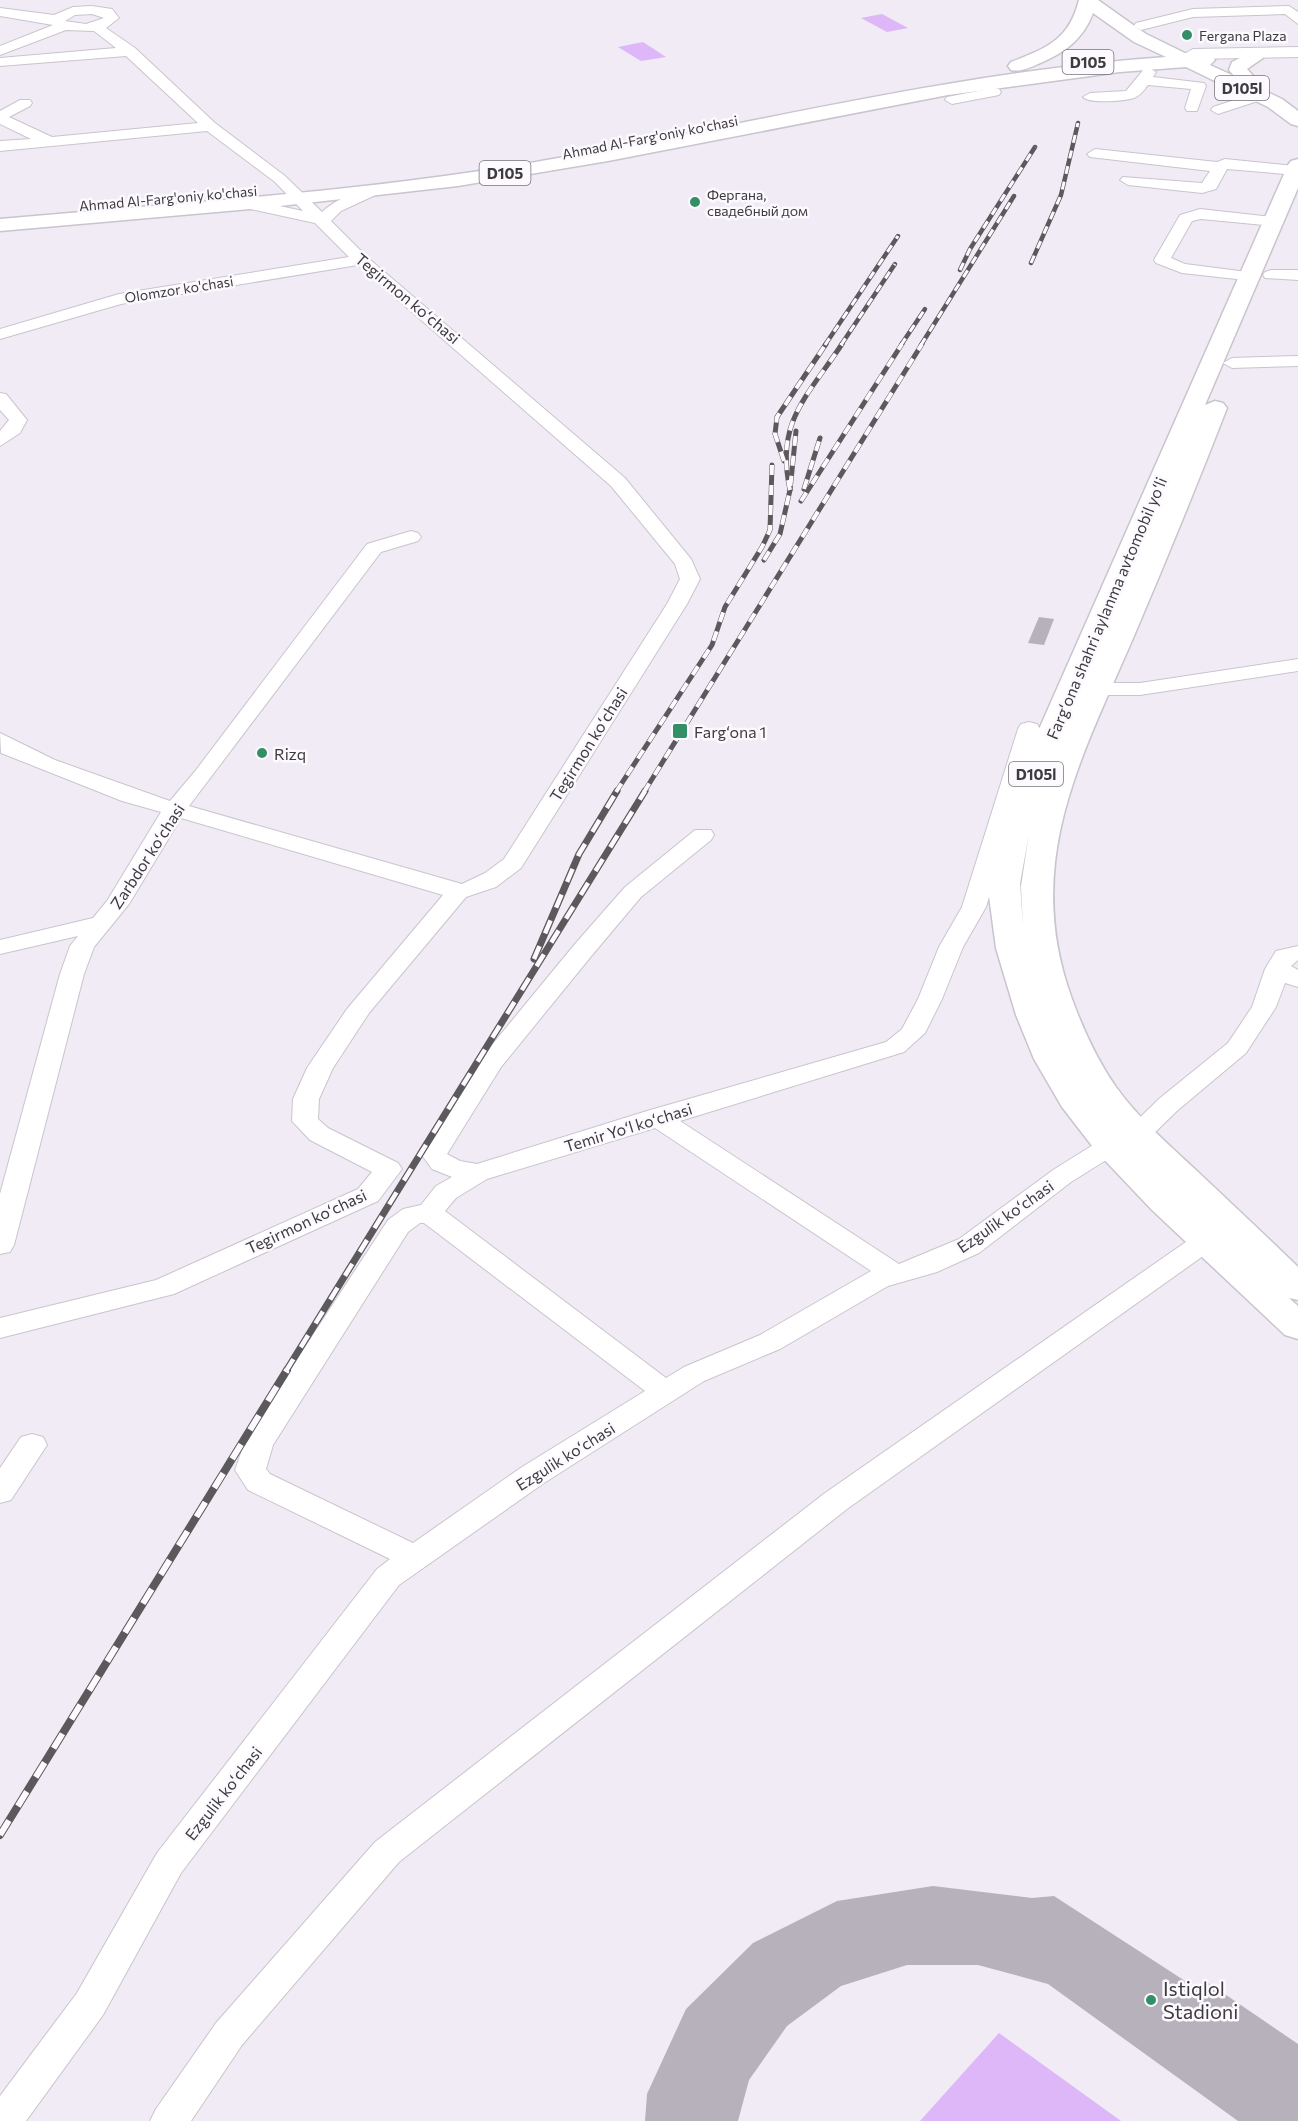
<svg xmlns="http://www.w3.org/2000/svg" width="1298" height="2121" viewBox="0 0 1298 2121" font-family="Commissioner,sans-serif">
<style>
.green{fill:#ddb7f8}
.building{fill:#b6b1ba}
.lines{fill:none;stroke-linecap:round;stroke-linejoin:round}
.minor-casing{stroke:#c9c4cd;stroke-width:2}
.major-casing{stroke:#c9c4cd;stroke-width:2}
.highway-casing{stroke:#c9c4cd;stroke-width:3}
.minor{fill:#fff;fill-rule:evenodd}
.major{fill:#fff;fill-rule:evenodd}
.highway{fill:#fff;fill-rule:evenodd}
.rail-far3-casing{stroke:#5c595d;stroke-width:4.5}
.rail-far2-casing{stroke:#5c595d;stroke-width:5}
.rail-far1-casing{stroke:#5c595d;stroke-width:7}
.rail-casing{stroke:#5c595d;stroke-width:8}
.rail-far3{stroke:#fcf9ff;stroke-width:3;stroke-dasharray:8;stroke-linecap:butt}
.rail-far2{stroke:#fcf9ff;stroke-width:4;stroke-dasharray:10;stroke-linecap:butt}
.rail-far1{stroke:#fcf9ff;stroke-width:4.5;stroke-dasharray:14;stroke-linecap:butt}
.rail{stroke:#fcf9ff;stroke-width:6;stroke-dasharray:17;stroke-linecap:butt}
.poi-dot{fill:#328f66;stroke:#fcf9ff;stroke-width:2}
.labels{text-anchor:middle;dominant-baseline:central;stroke-width:5;stroke-linejoin:round;paint-order:stroke}
.far-poi-label{font-size:14px;fill:#3d3b3e;stroke:#fcf9ff;text-anchor:start}
.far-street-label{font-size:14px;fill:#3d3b3e;stroke:#fcf9ff}
.shield{fill:#fcf9ff;stroke:#767478;stroke-width:1.5}
.shield-label{font-size:15px;font-weight:bold;fill:#3d3b3e}
.street-label{font-size:16px;fill:#3d3b3e;stroke:#fcf9ff}
.poi-label{font-size:16px;fill:#3d3b3e;stroke:#fcf9ff;text-anchor:start}
.near-poi-label{font-size:20px;fill:#3d3b3e;stroke:#fcf9ff;text-anchor:start}
</style>
<rect width="100%" height="100%" fill="#f0ebf4"/>
<g class="green">
<path d="M882 14 908 28 887 32 861 18Z"/>
<path d="M643 42 666 57 641 61 618 47Z"/>
<path d="M999 2033 1121 2121H920Z"/>
</g>
<g class="building">
<path d="M1039 617 1054 619 1044 645 1028 643Z"/>
<path d="M933 1886 1032 1898 1054 1896 1199 1990 1207 1982 1298 2044V2121H1238L1048 1984 978 1965H907L841 1986 787 2026 749 2080 738 2121H645L647 2094 686 2009 753 1943 837 1901Z"/>
</g>
<g class="lines">
<defs>
<g id="minor">
<path d="M92 6 112 9 119 18 106 28 135 48 215 123 285 176 322 212C332 202 369 182 382 186L385 189 382 192 341 211 331 221 367 257 625 478 691 559 700 579 687 604 521 868 496 887 466 897 369 1013 333 1068 319 1099 318 1119 328 1128 398 1163 402 1169 378 1201 174 1294 0 1338V1318L156 1280 358 1189 372 1172 310 1140 292 1121 293 1099 307 1068 347 1009 443 895 181 818 129 904 94 947 84 974 14 1245 10 1252 0 1254V1194L60 974 70 946 78 936 0 954V940L93 918 107 901 161 812 122 801 1 753 0 733 55 760 170 801 196 770 367 544 411 531 418 533 421 537 418 541 381 552 189 806 462 884 485 873 504 859 667 604 680 579 675 564 611 486 358 265 121 304 0 339V329L119 294 349 257 315 223 232 205 230 202 232 199 238 197 303 211 275 182 207 131 0 151V141L31 139 0 124V111L20 100H30L32 103 30 106 9 117 52 137 198 123 126 56 0 66V58L116 48 94 31 66 30 0 55V46L53 25 0 16V8L54 15 73 7ZM92 14 104 18 86 24 65 21 75 15Z"/>
<path d="M1289 6 1298 12V24L1285 14 1193 17 1141 30 1134 26 1136 23 1193 9Z"/>
<path d="M1149 68 1156 72 1153 77 1204 83 1206 86 1197 111H1187L1185 108 1191 89 1148 85C1144 90 1141 95 1134 98 1125 101 1089 104 1083 97L1090 93 1126 91 1144 69Z"/>
<path d="M994 88 999 89 1001 92 999 95 952 104 945 100 947 97Z"/>
<path d="M1259 92 1266 96 1264 99 1218 114 1211 110 1213 107Z"/>
<path d="M1095 149 1217 162 1225 159 1295 166 1298 167V175L1227 169 1216 189 1202 193 1128 185 1120 180 1123 177 1202 183 1210 171 1090 157 1087 154Z"/>
<path d="M1200 209 1280 218 1282 221 1280 224 1274 226 1201 219 1192 221 1171 258 1185 264 1255 273 1257 277 1255 281 1182 273 1156 263 1154 260 1180 215Z"/>
<path d="M1271 270H1298V280L1265 278 1263 275 1265 272Z"/>
<path d="M1298 356V366L1232 368 1223 363 1232 358Z"/>
<path d="M0 393 6 394 27 420 20 433 0 446V431L9 420 0 410Z"/>
<path d="M1298 659V671L1140 695H1075L1067 694 1064 689 1067 684 1075 683H1140Z"/>
<path d="M1029 722 1037 724 1040 729 986 907 963 947 942 999 925 1033 904 1052 680 1121 899 1264 959 1239 1053 1170 1101 1140 1129 1128 1160 1098 1228 1043 1252 1007 1265 969 1276 951 1298 946V960L1291 966 1298 970V987L1285 983 1276 1007 1246 1053 1178 1110 1147 1140 1119 1152 1071 1182 979 1253 937 1272 888 1286 780 1349 704 1381 544 1483 399 1585 181 1873 103 2015 26 2121H0V2096L77 1993 157 1853 377 1569 390 1559 248 1490 235 1470 247 1436 388 1220 403 1209 421 1205 436 1186 452 1177 432 1169 421 1154 482 1057 575 944 625 887 695 830H711L714 835 711 840 641 897 593 954 501 1067 447 1154 460 1161 477 1164 647 1111 886 1042 902 1029 918 999 939 947 962 907 1018 729 1021 724ZM655 1128 871 1271 760 1335 684 1367 666 1378 445 1211 456 1198 487 1179ZM420 1223H424L645 1391 522 1467 413 1543 270 1474 266 1469 273 1445 408 1232Z"/>
<path d="M1203 1234 1213 1237 1217 1243 1213 1249 847 1509 399 1862 242 2045 191 2121H150L156 2109 216 2023 375 1842 825 1493 1193 1237Z"/>
<path d="M32 1434 43 1437 47 1445 11 1500 0 1503V1468L21 1437Z"/>
</g>
<path id="major" d="M1298 47V57L1193 59 1184 54 1193 49Z"/>
<g id="highway">
<path d="M1079 0H1098L1146 34 1191 56H1212L1215 60 1210 65 1234 76 1229 70 1232 62 1248 54H1260L1263 58 1247 69 1255 78 1248 83 1282 99 1298 111V126L1291 124 1268 107 1186 67 1120 72 948 95 608 161 458 186 262 208 0 231V219C175 203 351 193 524 164 738 128 949 72 1166 57L1134 42 1093 13C1083 40 1064 53 1038 64 1029 68 1021 72 1011 70L1008 66 1011 62C1047 48 1069 40 1079 0Z"/>
<path d="M1298 159V188L1205 405 1215 401 1223 403 1227 408C1197 485 1166 561 1134 636 1081 759 1022 863 1072 999 1083 1029 1097 1060 1116 1087 1139 1119 1169 1145 1198 1172 1231 1203 1265 1235 1298 1267V1300L1289 1298 1298 1306V1339L1285 1335 1152 1210 1096 1151 1062 1107 1034 1059 1016 1015 996 948 989 896 992 863 1003 823 1040 727 1288 165 1291 161ZM1029 834 1021 886 1023 927 1020 883Z"/>
</g>
</defs>
<use href="#minor" class="minor-casing"/>
<use href="#major" class="major-casing"/>
<use href="#highway" class="highway-casing"/>
<use href="#minor" class="minor"/>
<use href="#major" class="major"/>
<use href="#highway" class="highway"/>
<defs>
<g id="rail-far3">
<path d="M1031 263 1061 195 1078 123"/>
<path d="M960 270 970 249 1035 147"/>
<path d="M825 345 898 236"/>
<path d="M841 345 895 264"/>
<path d="M901 345 925 309"/>
<path d="M921 345 1014 196"/>
</g>
<g id="rail-far2">
<path d="M784 461 775 434 777 417 826 344"/>
<path d="M804 489 820 438"/>
<path d="M790 490C775 422 807 397 842 344"/>
<path d="M801 501 902 344"/>
<path d="M764 560 780 534 790 490 796 431"/>
<path d="M616 792 712 645 725 607 762 547 770 530 772 465"/>
<path d="M644 792 922 344"/>
</g>
<g id="rail-far1">
<path d="M534 959 579 854 617 791"/>
<path d="M286 1371 645 791"/>
</g>
<path id="rail" d="M0 1835 287 1370"/>
</defs>
<use href="#rail-far3" class="rail-far3-casing"/>
<use href="#rail-far2" class="rail-far2-casing"/>
<use href="#rail-far1" class="rail-far1-casing"/>
<use href="#rail" class="rail-casing"/>
<use href="#rail-far3" class="rail-far3"/>
<use href="#rail-far2" class="rail-far2"/>
<use href="#rail-far1" class="rail-far1"/>
<use href="#rail" class="rail"/>
</g>
<g class="poi-dot">
<circle cx="1187" cy="35" r="6"/>
<circle cx="695" cy="202" r="6"/>
<rect x="672" y="723" width="16" height="16" rx="3"/>
<circle cx="262" cy="753" r="6"/>
<circle cx="1151" cy="2000" r="6"/>
</g>
<g class="labels">
<g class="far-poi-label">
<text x="1199" y="35">Fergana Plaza</text>
<text x="707" y="194">Фергана,<tspan x="707" dy="16">свадебный дом</tspan></text>
</g>
<g class="far-street-label">
<text transform="translate(650 137) rotate(-11)">Ahmad Al-Farg'oniy ko'chasi</text>
<text transform="translate(168 198) rotate(-5)">Ahmad Al-Farg'oniy ko'chasi</text>
<text transform="translate(179 289) rotate(-9)">Olomzor ko'chasi</text>
</g>
<g class="shield">
<rect x="1062.5" y="50" width="51" height="24" rx="4.5"/>
<rect x="1215" y="76" width="54" height="24" rx="4.5"/>
<rect x="479.5" y="161" width="51" height="24" rx="4.5"/>
<rect x="1009" y="762" width="54" height="24" rx="4.5"/>
</g>
<g class="shield-label">
<text x="1088" y="62">D105</text>
<text x="1242" y="88">D105l</text>
<text x="505" y="173">D105</text>
<text x="1036" y="774">D105l</text>
</g>
<g class="street-label">
<text transform="translate(408 298) rotate(40)">Tegirmon koʻchasi</text>
<text transform="translate(1106 608) rotate(-67)">Fargʻona shahri aylanma avtomobil yoʻli</text>
<text transform="translate(588 744) rotate(-58)">Tegirmon koʻchasi</text>
<text transform="translate(147 856) rotate(-57)">Zarbdor koʻchasi</text>
<text transform="translate(628 1127) rotate(-17)">Temir Yoʻl koʻchasi</text>
<text transform="translate(1005 1216) rotate(-35)">Ezgulik koʻchasi</text>
<text transform="translate(306 1221) rotate(-25)">Tegirmon koʻchasi</text>
<text transform="translate(565 1456) rotate(-32)">Ezgulik koʻchasi</text>
<text transform="translate(223 1793) rotate(-52)">Ezgulik koʻchasi</text>
</g>
<g class="poi-label">
<text x="694" y="731">Farg‘ona 1</text>
<text x="274" y="753">Rizq</text>
</g>
<g class="near-poi-label">
<text x="1163" y="1988">Istiqlol<tspan x="1163" dy="23">Stadioni</tspan></text>
</g>
</g>
</svg>
